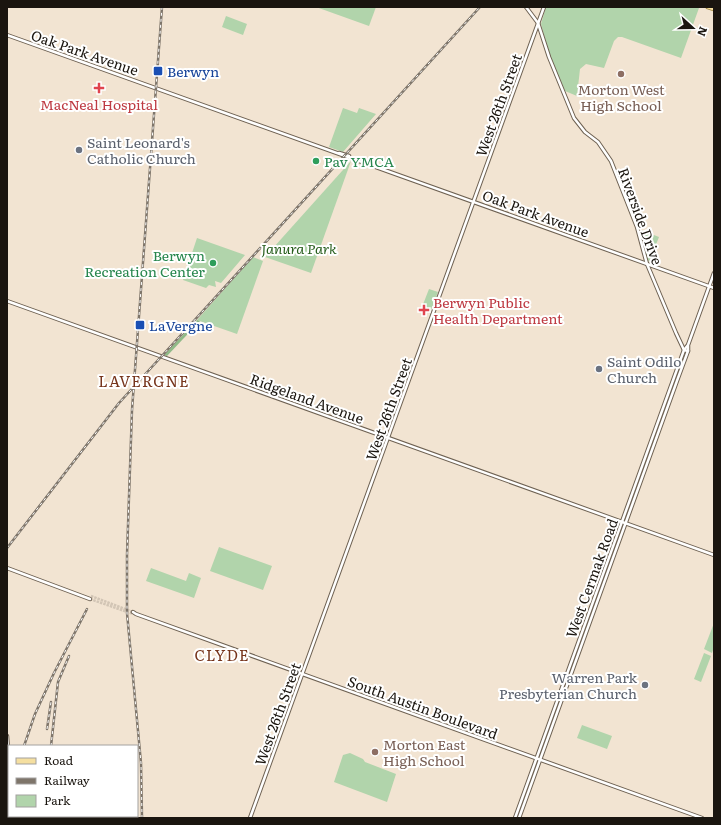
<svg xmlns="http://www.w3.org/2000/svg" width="721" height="825" viewBox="0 0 721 825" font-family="Literata,serif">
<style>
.green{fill:#b1d4ab}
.forest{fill:#90ba88}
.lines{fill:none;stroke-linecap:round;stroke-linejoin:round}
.tertiary-tunnel{stroke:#d2c5b5;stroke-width:2.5;stroke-dasharray:2.5 1;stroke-linecap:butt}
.tertiary-casing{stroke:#6e6152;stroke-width:4.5}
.secondary-casing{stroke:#6e6152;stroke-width:4.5}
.primary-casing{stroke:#a48b44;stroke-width:5}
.tertiary{stroke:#fff;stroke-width:2.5}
.secondary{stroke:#fff;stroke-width:2.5}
.primary{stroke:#f5dfa0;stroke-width:3}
.rail-casing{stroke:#7e756a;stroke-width:2.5}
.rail{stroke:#fff;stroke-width:1;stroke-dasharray:3;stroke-linecap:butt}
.transit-dot{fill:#1a4fb4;stroke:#fff;stroke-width:1.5}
.education-dot{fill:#8d6e63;stroke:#fff;stroke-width:1.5}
.health-dot{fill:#e0444e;stroke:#fff;stroke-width:1.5}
.worship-dot{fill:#6b7280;stroke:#fff;stroke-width:1.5}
.leisure-dot{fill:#2e9e5b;stroke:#fff;stroke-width:1.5}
.labels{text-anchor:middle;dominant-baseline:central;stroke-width:4;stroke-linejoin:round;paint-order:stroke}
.street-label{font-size:14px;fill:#1a150f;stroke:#fff}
.transit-label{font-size:14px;fill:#164399;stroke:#fff;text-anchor:start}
.education-label{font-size:14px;fill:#785e54;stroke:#fff}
.health-label{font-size:14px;fill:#be3a42;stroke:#fff}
.worship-label{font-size:14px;fill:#5b616d;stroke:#fff;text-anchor:start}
.leisure-label{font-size:14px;fill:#27864d;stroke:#fff;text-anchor:start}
.park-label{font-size:14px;font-style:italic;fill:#265d1b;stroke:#fff}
.neighbourhood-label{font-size:15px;letter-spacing:1px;fill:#76341b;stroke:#fff}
</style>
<rect width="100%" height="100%" fill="#f2e4d2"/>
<g class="green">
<path d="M316 7H376L369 26Z"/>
<path d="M546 7H697L699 8 681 58 622 37H618L614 41 604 68 586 64 580 69 577 96 565 91 550 57 541 24Z"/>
<path d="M226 16 247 24 243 35 222 27Z"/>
<path d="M343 108 357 113 359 108 376 114 343 152 329 147Z"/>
<path d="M351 161 311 273 265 257Z"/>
<path d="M641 230 659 237 649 262 646 256Z"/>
<path d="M197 238 245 255 221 283 215 281 216 287 209 285 206 288 183 280Z"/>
<path d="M253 257 263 261 237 334 197 320Z"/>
<path d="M429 289 438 292 431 310 422 307Z"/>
<path d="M219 547 272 566 263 590 210 571Z"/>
<path d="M151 568 186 581 189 573 201 578 194 598 146 581Z"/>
<path d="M714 623V647L712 653 704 649Z"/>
<path d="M704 653 711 656 701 682 694 679Z"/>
<path d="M582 725 612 736 607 749 577 738Z"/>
<path d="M350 753 363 759 365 762 396 774 387 802 334 782 343 755Z"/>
</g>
<path class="forest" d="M197 320 200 321 167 356 164 355Z"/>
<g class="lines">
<g class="tertiary-tunnel">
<path d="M91 596 133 612"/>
<path d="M90 599 133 614"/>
</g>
<defs>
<g id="tertiary">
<path d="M526 7 538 23 549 57 574 118 585 132 598 142 611 161 637 227 647 264 676 333 684 350 688 351"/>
<path d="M7 35 714 288"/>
<path d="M339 153 349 156"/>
<path d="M7 301 714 555"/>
<path d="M7 568 90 599"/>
<path d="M133 612 136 614 702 818"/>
</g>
<g id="secondary">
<path d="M7 736 9 763"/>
<path d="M13 816V818"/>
<path d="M250 818 544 7"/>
<path d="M515 818 684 350 688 345 714 273"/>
<path d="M519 818 678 378 688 351V346"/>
</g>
<path id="primary" d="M708 7 714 9"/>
</defs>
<use href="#tertiary" class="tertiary-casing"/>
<use href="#secondary" class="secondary-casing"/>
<use href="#primary" class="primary-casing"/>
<use href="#tertiary" class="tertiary"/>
<use href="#secondary" class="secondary"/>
<use href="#primary" class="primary"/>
<defs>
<g id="rail">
<path d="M7 548 119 403 480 7"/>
<path d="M47 729 51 702"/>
<path d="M24 746 35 714 54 673 87 609"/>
<path d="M51 746 58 682 69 656"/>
<path d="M19 816V818"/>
<path d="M39 818 40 816"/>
<path d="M142 818 141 763 127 613V555L132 410 162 7"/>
</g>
</defs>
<use href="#rail" class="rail-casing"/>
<use href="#rail" class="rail"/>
</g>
<g class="transit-dot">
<rect x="153" y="66" width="10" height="10" rx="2"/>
<rect x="135" y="320" width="10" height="10" rx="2"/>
</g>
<g class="education-dot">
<circle cx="621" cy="74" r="4"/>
<circle cx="375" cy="752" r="4"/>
</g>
<g class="health-dot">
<path d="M97 82h4v4h4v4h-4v4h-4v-4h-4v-4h4z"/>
<path d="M422 304h4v4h4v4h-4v4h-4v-4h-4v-4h4z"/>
</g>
<g class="worship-dot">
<circle cx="79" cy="150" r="4"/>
<circle cx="599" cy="369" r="4"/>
<circle cx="645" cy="685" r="4"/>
</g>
<g class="leisure-dot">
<circle cx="316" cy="161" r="4"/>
<circle cx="213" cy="263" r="4"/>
</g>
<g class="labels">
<g class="street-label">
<text transform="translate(85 52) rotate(19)">Oak Park Avenue</text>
<text transform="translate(498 105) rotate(-70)">West 26th Street</text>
<text transform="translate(536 213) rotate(20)">Oak Park Avenue</text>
<text transform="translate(641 216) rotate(70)">Riverside Drive</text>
<text transform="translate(307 398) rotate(20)">Ridgeland Avenue</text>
<text transform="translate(388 409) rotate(-70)">West 26th Street</text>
<text transform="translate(591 578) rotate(-70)">West Cermak Road</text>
<text transform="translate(423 707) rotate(20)">South Austin Boulevard</text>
<text transform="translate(277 714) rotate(-70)">West 26th Street</text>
</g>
<g class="transit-label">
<text x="167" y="71">Berwyn</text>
<text x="149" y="325">LaVergne</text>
</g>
<g class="education-label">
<text x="621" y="89">Morton West<tspan x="621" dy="16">High School</tspan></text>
<text x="383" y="744" text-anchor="start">Morton East<tspan x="383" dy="16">High School</tspan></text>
</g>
<g class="health-label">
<text x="99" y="104">MacNeal Hospital</text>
<text x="433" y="302" text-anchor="start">Berwyn Public<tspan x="433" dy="16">Health Department</tspan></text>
</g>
<g class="worship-label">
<text x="87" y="142">Saint Leonard's<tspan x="87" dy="16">Catholic Church</tspan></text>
<text x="607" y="361">Saint Odilo<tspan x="607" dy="16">Church</tspan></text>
<text x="637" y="677" text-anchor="end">Warren Park<tspan x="637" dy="16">Presbyterian Church</tspan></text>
</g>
<g class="leisure-label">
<text x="324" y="161">Pav YMCA</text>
<text x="205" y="255" text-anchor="end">Berwyn<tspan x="205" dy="16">Recreation Center</tspan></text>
</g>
<g class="park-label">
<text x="299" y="248">Janura Park</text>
</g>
<g class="neighbourhood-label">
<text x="144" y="380">LAVERGNE</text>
<text x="222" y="654">CLYDE</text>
</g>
</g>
<rect width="721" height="825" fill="none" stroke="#1a150f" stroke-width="16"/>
<rect x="8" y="745" width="130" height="72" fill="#ffffff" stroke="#a3a19f"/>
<rect x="16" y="758" width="20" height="6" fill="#f5dfa0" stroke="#a3a19f"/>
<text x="44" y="765" font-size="12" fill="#1a150f">Road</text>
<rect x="16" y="778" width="20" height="6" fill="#7e756a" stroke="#a3a19f"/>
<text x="44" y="785" font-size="12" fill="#1a150f">Railway</text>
<rect x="16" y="795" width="20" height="12" fill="#b1d4ab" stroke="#a3a19f"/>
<text x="44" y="805" font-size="12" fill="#1a150f">Park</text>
<g transform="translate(693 28) rotate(111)" stroke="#ffffff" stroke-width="3" paint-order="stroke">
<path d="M0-3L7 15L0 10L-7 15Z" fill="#1a150f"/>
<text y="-6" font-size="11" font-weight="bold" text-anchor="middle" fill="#1a150f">N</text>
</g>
</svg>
